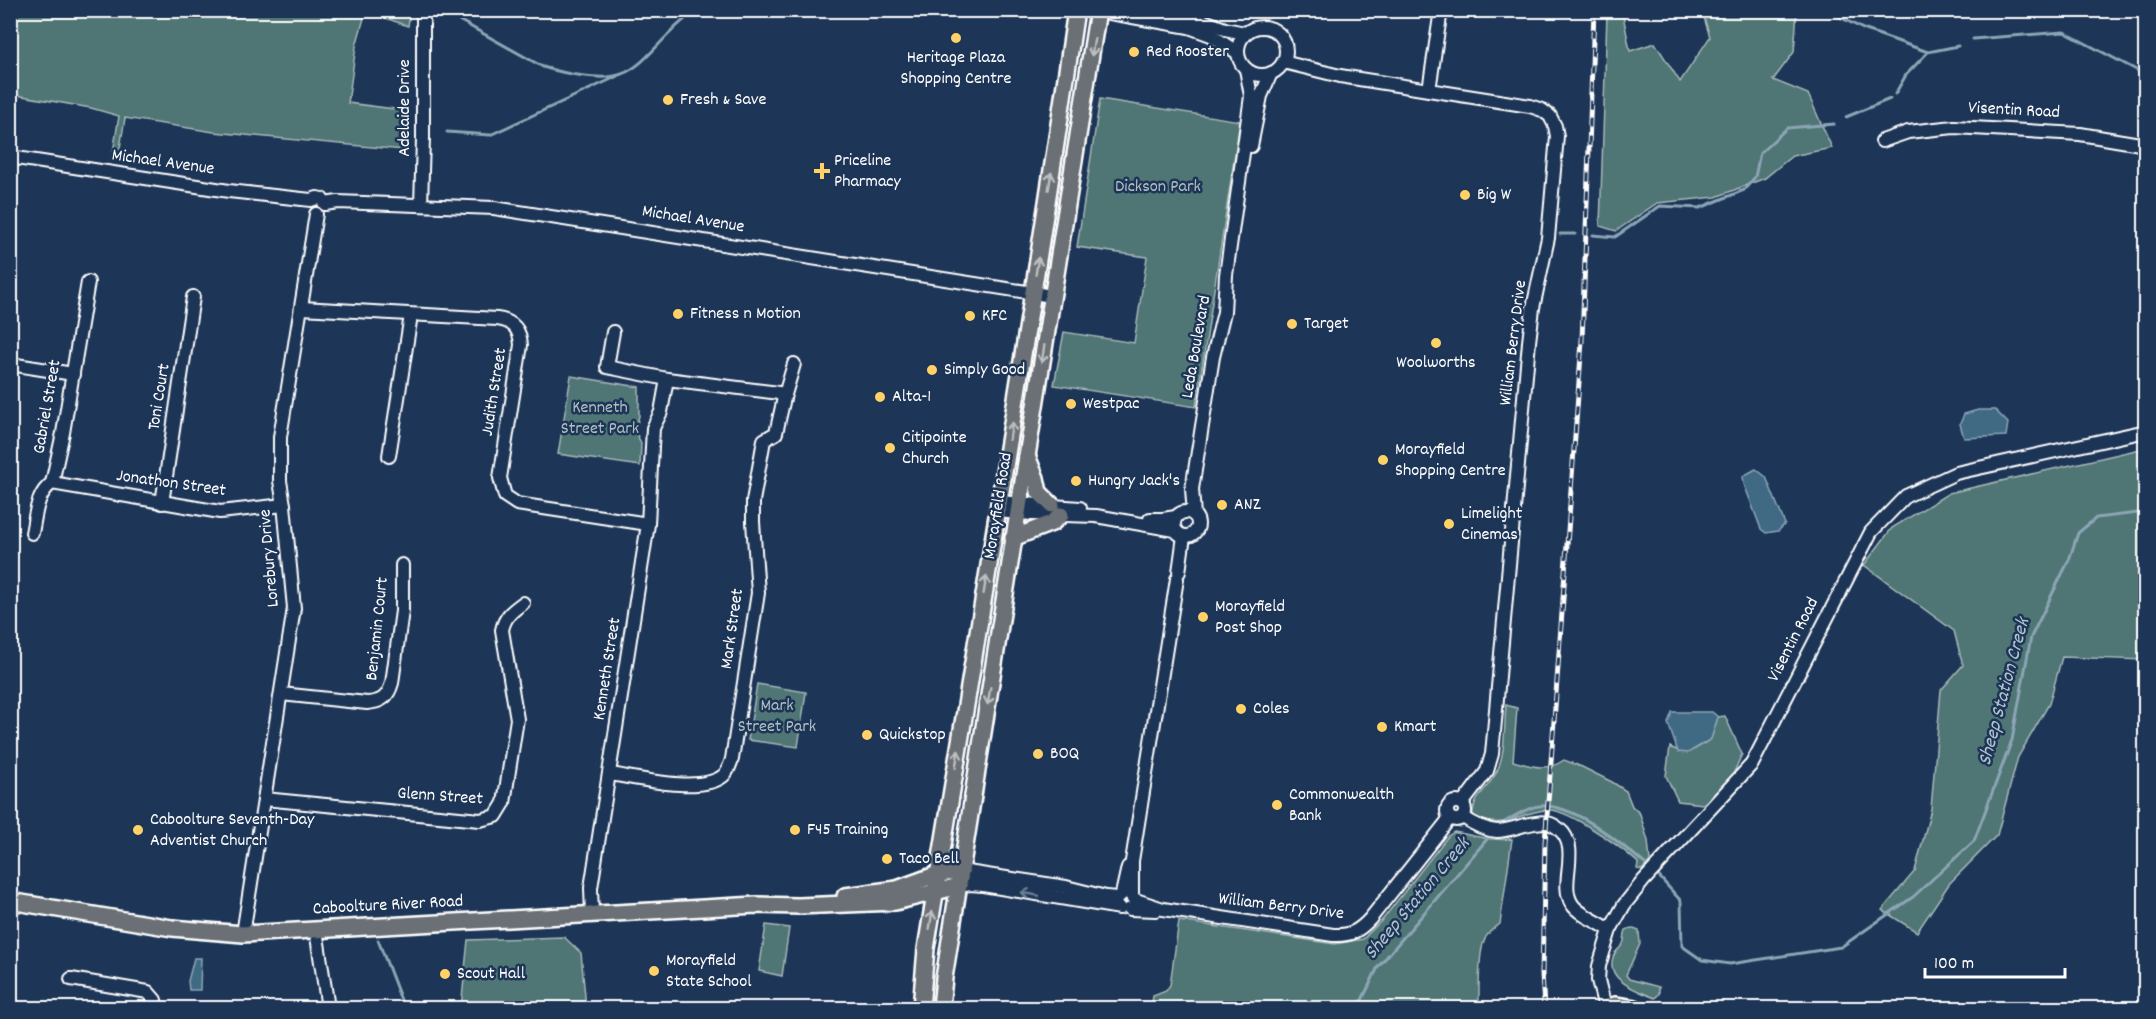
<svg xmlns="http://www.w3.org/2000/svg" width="2156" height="1019" viewBox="0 0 2156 1019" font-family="Dekko,sans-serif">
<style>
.green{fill:#507475;stroke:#a8baba;stroke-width:1.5}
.water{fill:#3f6b84;stroke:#8ca6b5;stroke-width:1.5}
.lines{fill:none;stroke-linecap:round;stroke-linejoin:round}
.stream{stroke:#8ca6b5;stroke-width:3}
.minor-casing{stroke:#fff;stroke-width:16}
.major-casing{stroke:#fff;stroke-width:20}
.minor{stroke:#1d3557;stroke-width:12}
.major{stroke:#6b7074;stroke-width:15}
.rail-casing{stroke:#fff;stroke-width:5}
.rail{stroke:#1d3557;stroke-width:3;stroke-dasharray:9;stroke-linecap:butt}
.oneway{stroke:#bcbfc0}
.oneway2{stroke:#6c7c92}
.poi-dot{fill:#ffd166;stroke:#1d3557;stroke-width:2}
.labels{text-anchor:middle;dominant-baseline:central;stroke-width:5;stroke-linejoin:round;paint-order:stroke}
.poi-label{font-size:18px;fill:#fff;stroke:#1d3557;text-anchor:start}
.street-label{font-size:18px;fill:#fff;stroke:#1d3557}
.park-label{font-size:18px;fill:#b0c0c1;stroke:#1d3557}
.water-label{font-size:20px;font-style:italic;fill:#b2c4ce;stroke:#1d3557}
</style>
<rect width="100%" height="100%" fill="#1d3557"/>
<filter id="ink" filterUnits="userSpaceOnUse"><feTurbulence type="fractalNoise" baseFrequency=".0167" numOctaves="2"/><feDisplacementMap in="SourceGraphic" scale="12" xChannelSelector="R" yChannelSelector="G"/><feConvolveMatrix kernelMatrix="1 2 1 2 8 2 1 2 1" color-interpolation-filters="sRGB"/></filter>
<g filter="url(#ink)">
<g class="green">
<path d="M10 11H410L408 26 366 11 356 46 348 103 402 110 403 150 214 132 125 118 118 160 112 159 119 116 91 108 11 94Z"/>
<path d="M1702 11H1797L1794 52 1773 80 1808 94 1832 148 1792 156 1765 178 1716 197 1657 203 1616 231 1600 226 1607 14 1623 15 1630 51 1655 43 1680 82 1710 37Z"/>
<path d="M1100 99 1240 121 1196 407 1054 385 1064 332 1134 343 1147 257 1077 247Z"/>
<path d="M571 376 639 387V416L635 431 641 443 640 466 558 454Z"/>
<path d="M2145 448V660L2062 657 2049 704 2018 757 1997 835 1949 884 1917 932 1882 910 1915 871 1931 809 1941 690 1963 665 1954 631 1864 565 1892 528 1949 493Z"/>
<path d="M757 684 806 692 798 747 748 740Z"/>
<path d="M1506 705 1517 708 1513 761C1531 766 1547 772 1564 760L1582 767 1612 782 1626 791 1632 806 1640 814 1648 841 1650 861 1642 870 1637 869 1638 863C1624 849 1567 808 1548 810 1517 811 1505 833 1473 816 1471 800 1488 788 1495 775 1506 756 1504 727 1506 705Z"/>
<path d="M1725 716 1742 754 1731 779 1703 804 1678 801 1666 776 1670 747C1689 757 1695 749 1711 739L1718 717Z"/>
<path d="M1454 832C1475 836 1490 841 1512 839L1500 924C1493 929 1487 933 1484 941 1478 955 1479 993 1479 1008H1151L1153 996 1166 991 1170 985 1179 921 1335 944 1363 939 1383 919 1448 836Z"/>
<path d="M766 925 789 928 782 976 759 971Z"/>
<path d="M1631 928 1639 931 1640 944 1626 975 1629 979 1659 987V994L1655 998C1638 991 1603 980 1614 955 1616 950 1621 948 1623 944 1625 940 1624 934 1626 930Z"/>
<path d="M564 937 581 953 586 1008H461L468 940Z"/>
</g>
<g class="water">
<path d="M1978 410H1995L2008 423 2006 436 1964 438 1960 424 1964 414Z"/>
<path d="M1756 469 1766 477 1785 524 1778 531 1766 533 1761 529 1744 484 1743 476Z"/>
<path d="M1672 712H1712L1718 717 1711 739 1688 753 1678 752 1668 723Z"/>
<path d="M194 958H201L200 990H189L188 981Z"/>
</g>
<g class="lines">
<g class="stream">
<path d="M441 10 543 67C562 73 603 82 622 74 642 66 655 47 671 32 678 24 687 18 695 10"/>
<path d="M1817 10 1834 14 1863 29 1928 52 1958 46"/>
<path d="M1973 39 2064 32 2146 75"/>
<path d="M1895 94 1906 75 1927 53"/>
<path d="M1846 117 1890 99"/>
<path d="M447 132 490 135 616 77"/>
<path d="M1560 234H1575"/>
<path d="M1593 235 1615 237 1660 206 1700 208 1744 190 1755 177 1760 153 1787 128 1834 124"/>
<path d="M1501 824C1512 818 1527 807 1539 806 1576 803 1623 846 1650 868"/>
<path d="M1655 872 1681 901 1682 946 1702 960 1730 964 1841 947 1913 897 1974 841 2012 740 2031 637 2069 560 2078 533 2096 518 2146 512"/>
<path d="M378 940 404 1008"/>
<path d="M1352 1008 1362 1000 1378 967 1488 838"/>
</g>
<defs>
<g id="minor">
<path d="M1093 10 1189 27 1211 35 1238 53"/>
<path d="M1160 10 1194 17 1225 29 1245 33"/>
<circle cx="1262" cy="51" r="24"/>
<path d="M1283 62 1340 76 1530 106 1542 110 1550 116 1555 126 1557 136 1548 238 1533 308 1529 342 1492 754 1487 771 1462 804"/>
<path d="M1429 90 1441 10"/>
<path d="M1882 141 1908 132 1954 127 2080 134 2146 145"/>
<path d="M1251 146 1261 96 1271 73"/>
<path d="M10 157 229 191 311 200 317 198 322 199 325 204"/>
<path d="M325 204 338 202 494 208 1052 296"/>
<path d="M421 205 423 139V10"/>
<path d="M302 308 497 319C513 321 520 329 521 345L500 478 505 496 517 504 648 524"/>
<path d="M10 364 73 374"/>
<path d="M784 398 794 364"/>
<path d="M389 456 411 315"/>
<path d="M52 483 220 512 284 505"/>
<path d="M998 502 1080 508"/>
<path d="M162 503 193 297"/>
<path d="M997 511 1032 514 1096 516 1175 530"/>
<circle cx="1186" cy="524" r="12"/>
<path d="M1194 515 1192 489 1213 357 1224 312 1226 275 1251 96 1246 69"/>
<path d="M1150 519H1163L1176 517"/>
<path d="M32 533C36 514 36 495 52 483L63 433 88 282"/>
<path d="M1179 572 1184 536"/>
<path d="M281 694 367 703C382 702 388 697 392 683L402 611V565"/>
<path d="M610 774C637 778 700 794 723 776 728 772 730 765 732 759L758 593 753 522V501L764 440 776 433 784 398 779 393 667 379 607 367 613 332"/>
<path d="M264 799 480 820 496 816 504 803 517 719 502 630C505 616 512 611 523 603"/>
<circle cx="1456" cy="811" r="9"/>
<path d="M1463 817C1473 824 1484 830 1497 831 1517 831 1541 813 1559 829 1582 848 1558 883 1572 904 1579 915 1599 922 1610 930"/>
<path d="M961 871 1066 887 1106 897 1118 898"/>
<path d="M959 886 970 884 983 885 1120 908"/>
<path d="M1122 894 1128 867"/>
<path d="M1132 897V861L1177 579"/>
<path d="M1133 899 1163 909 1333 935C1350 936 1359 931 1370 919L1450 818"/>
<path d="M1130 909 1156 910"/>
<path d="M592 914 591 888 648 524 653 428 661 412 667 379"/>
<path d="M316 930 328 1008"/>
<path d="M243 934 294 608 284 505 280 481V437L316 214"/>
<path d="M71 979 148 992 155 1000 156 1008"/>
<path d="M1605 1008 1598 980 1599 966 1610 930 1624 905 1644 880 1752 764 1871 532 1906 496 1956 473 2146 431"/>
</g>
<g id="major">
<path d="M1027 456 1036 478 1039 492 1052 505"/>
<path d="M1013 538 1052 523 1061 515"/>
<path d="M845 896 897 889 938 874 961 871"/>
<path d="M10 901 172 928 243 934 756 905 798 906 895 902 959 886"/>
<path d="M921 1008 926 949C977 636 1030 324 1076 10"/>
<path d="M941 1008 944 978 1098 10"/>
<path d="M1605 1008 1615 1005 1635 1008"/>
</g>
</defs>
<use href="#minor" class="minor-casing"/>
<use href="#major" class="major-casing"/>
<use href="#minor" class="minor"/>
<use href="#major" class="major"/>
<defs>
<path id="rail" d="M1544 1008 1542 973 1545 843 1582 341 1594 10"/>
</defs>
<use href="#rail" class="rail-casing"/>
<use href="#rail" class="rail"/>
</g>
<defs><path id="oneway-shaft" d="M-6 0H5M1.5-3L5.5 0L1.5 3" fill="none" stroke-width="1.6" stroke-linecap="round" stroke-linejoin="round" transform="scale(1.5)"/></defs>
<g class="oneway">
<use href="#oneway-shaft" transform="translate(1093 47) rotate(99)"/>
<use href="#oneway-shaft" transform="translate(1050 181) rotate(-81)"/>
<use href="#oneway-shaft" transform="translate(1037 266) rotate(-81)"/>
<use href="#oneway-shaft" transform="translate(1043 354) rotate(99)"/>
<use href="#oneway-shaft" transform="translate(1011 431) rotate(-80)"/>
<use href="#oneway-shaft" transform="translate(985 585) rotate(-81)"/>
<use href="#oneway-shaft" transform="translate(989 696) rotate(99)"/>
<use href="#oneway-shaft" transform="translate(957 759) rotate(-81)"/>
<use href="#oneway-shaft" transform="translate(931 920) rotate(-81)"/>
</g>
<use class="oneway2" href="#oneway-shaft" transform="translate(1030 894) rotate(-169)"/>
</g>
<g class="poi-dot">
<circle cx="956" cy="38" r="6"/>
<circle cx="1134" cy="52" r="6"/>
<circle cx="668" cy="100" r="6"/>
<path d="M819 162h6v6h6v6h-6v6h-6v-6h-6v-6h6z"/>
<circle cx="1465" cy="195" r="6"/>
<circle cx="678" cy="314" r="6"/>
<circle cx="970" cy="316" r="6"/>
<circle cx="1292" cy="324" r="6"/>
<circle cx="1436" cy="343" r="6"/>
<circle cx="932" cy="370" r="6"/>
<circle cx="880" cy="397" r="6"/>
<circle cx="1071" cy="404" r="6"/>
<circle cx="890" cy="448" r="6"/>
<circle cx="1383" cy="460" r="6"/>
<circle cx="1076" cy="481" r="6"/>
<circle cx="1222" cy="505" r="6"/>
<circle cx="1449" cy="524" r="6"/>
<circle cx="1203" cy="617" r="6"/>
<circle cx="1241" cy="709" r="6"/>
<circle cx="1382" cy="727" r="6"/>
<circle cx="867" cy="735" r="6"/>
<circle cx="1038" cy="754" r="6"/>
<circle cx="1277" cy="805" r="6"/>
<circle cx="138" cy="830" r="6"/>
<circle cx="795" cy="830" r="6"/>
<circle cx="887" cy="859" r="6"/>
<circle cx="654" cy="971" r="6"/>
<circle cx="445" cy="974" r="6"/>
</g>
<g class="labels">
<g class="poi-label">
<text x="1146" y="52">Red Rooster</text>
<text x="956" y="58" text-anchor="middle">Heritage Plaza<tspan x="956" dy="21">Shopping Centre</tspan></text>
<text x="680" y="100">Fresh &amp; Save</text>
<text x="834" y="161">Priceline<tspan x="834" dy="21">Pharmacy</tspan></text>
<text x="1477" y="195">Big W</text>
<text x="690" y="314">Fitness n Motion</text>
<text x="982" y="316">KFC</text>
<text x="1304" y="324">Target</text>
<text x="1436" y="363" text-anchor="middle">Woolworths</text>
<text x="944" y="370">Simply Good</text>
<text x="892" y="397">Alta-1</text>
<text x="1083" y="404">Westpac</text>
<text x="902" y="438">Citipointe<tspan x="902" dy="21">Church</tspan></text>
<text x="1395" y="450">Morayfield<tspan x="1395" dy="21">Shopping Centre</tspan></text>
<text x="1088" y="481">Hungry Jack's</text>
<text x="1234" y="505">ANZ</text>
<text x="1461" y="514">Limelight<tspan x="1461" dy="21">Cinemas</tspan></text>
<text x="1215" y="607">Morayfield<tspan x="1215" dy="21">Post Shop</tspan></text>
<text x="1253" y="709">Coles</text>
<text x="1394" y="727">Kmart</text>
<text x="879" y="735">Quickstop</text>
<text x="1050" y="754">BOQ</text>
<text x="1289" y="795">Commonwealth<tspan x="1289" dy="21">Bank</tspan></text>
<text x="150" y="820">Caboolture Seventh-Day<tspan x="150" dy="21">Adventist Church</tspan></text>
<text x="807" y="830">F45 Training</text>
<text x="899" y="859">Taco Bell</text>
<text x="666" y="961">Morayfield<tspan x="666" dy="21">State School</tspan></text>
<text x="457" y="974">Scout Hall</text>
</g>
<g class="street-label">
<text transform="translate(405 108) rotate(-90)">Adelaide Drive</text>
<text transform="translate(2014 111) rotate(3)">Visentin Road</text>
<text transform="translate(163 163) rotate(8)">Michael Avenue</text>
<text transform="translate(693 220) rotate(9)">Michael Avenue</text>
<text transform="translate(1514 343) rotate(-83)">William Berry Drive</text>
<text transform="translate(1197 347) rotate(-80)">Leda Boulevard</text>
<text transform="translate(495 392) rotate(-81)">Judith Street</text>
<text transform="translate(160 397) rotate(-81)">Toni Court</text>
<text transform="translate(48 407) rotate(-80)">Gabriel Street</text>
<text transform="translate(171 484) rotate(8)">Jonathon Street</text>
<text transform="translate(999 506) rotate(-81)">Morayfield Road</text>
<text transform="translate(270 558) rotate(-95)">Lorebury Drive</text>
<text transform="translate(378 629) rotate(-84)">Benjamin Court</text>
<text transform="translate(733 629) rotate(-82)">Mark Street</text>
<text transform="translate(1794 640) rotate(-63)">Visentin Road</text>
<text transform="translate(608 669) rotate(-81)">Kenneth Street</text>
<text transform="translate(440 797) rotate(4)">Glenn Street</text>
<text transform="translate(388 906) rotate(-3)">Caboolture River Road</text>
<text transform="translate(1281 907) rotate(7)">William Berry Drive</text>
</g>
<g class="park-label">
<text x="1158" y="187">Dickson Park</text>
<text x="600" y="408">Kenneth<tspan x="600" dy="21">Street Park</tspan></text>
<text x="777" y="706">Mark<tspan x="777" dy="21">Street Park</tspan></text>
</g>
<g class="water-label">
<text transform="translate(2005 692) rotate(-75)">Sheep Station Creek</text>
<text transform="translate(1418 899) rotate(-50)">Sheep Station Creek</text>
</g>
</g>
<rect width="2156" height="1019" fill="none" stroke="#1d3557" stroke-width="36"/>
<rect x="18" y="18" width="2120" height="983" fill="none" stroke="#fff" stroke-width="2" filter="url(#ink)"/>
<path d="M1925 968v9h140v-9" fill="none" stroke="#ffffff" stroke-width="3"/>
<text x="1934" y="968" font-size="18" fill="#ffffff" stroke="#1d3557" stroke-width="4.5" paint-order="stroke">100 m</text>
</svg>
